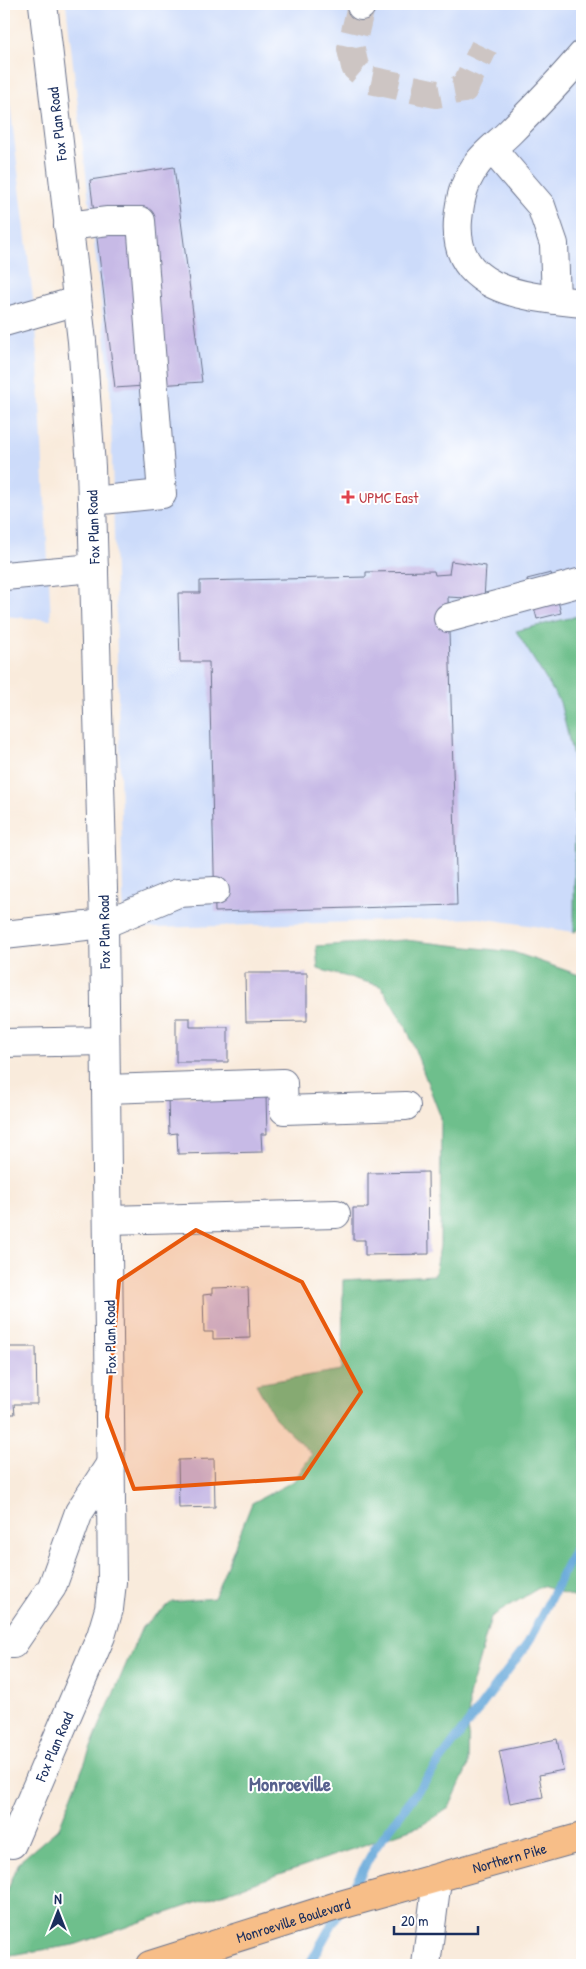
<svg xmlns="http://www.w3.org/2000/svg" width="586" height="1969" viewBox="0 0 586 1969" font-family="'Patrick Hand',sans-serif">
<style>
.built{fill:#ccdbfa}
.forest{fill:#6ebf8c;stroke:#447775}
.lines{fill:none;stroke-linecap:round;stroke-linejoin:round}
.stream{stroke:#65a7d9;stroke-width:9}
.building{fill:#c7bae6}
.minor-tunnel{stroke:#cdc5c3;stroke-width:28;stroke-dasharray:28 14;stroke-linecap:butt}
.minor-casing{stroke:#69718a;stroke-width:30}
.major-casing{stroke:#69718a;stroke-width:30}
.minor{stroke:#fff;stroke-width:28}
.major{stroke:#f7be88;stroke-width:28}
.marked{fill:#e8590c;fill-opacity:0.2;stroke:#e8590c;stroke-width:4;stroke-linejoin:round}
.health-dot{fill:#e0444e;stroke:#fff;stroke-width:2}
.labels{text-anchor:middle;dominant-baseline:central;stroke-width:4;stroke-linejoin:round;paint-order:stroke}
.street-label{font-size:15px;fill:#1b2f5e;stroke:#fff}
.health-label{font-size:15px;fill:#be3a42;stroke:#fff;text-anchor:start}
.district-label{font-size:20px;font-weight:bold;fill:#57608e;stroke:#fff}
</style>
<rect width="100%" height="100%" fill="#fff"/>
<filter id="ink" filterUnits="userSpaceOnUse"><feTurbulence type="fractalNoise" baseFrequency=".02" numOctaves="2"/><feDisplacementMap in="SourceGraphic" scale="10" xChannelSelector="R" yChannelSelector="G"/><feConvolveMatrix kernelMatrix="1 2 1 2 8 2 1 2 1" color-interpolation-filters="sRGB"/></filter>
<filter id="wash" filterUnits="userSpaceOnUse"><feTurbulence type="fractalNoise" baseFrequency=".0096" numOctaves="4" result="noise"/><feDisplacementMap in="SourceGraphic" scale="20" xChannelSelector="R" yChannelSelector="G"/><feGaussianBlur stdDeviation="1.12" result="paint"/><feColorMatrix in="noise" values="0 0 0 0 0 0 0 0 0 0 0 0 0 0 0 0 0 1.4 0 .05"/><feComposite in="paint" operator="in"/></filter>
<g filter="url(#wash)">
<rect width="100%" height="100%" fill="#f9ebdc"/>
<g class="built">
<path d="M66 4H582V615L517 631 560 702 575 765 574 932 480 918 124 929 110 379Z"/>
<path d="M4 52 36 324 51 620 4 616Z"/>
</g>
<g class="forest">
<path d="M582 615V928L574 932 575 765 560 702 516 631Z"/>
<path d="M405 940 513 952 582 976V1600L542 1586 491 1617 469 1696 468 1766 449 1808 422 1825 74 1945 4 1956V1899L19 1862 59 1828 97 1732 142 1627 172 1602 214 1598 252 1503 294 1481 312 1454 275 1418 256 1384 342 1370 343 1280 435 1275 440 1246 441 1118 407 1029 381 986 318 969 316 946Z"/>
</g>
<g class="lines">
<g class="stream">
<path d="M348 1897 375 1848 528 1643 582 1535"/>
<path d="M309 1965 339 1912"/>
</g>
</g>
<g id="blocks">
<g class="building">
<path d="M174 167 202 382 115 388 90 180Z"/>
<path d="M451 561 486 566 484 599 448 597 457 905 215 912 209 662H180L178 593H200V581L366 577V572L434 571 435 575 449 574Z"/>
<path d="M551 573 561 613 537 619 527 579Z"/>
<path d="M245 973H307V1021L246 1022Z"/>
<path d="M176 1018H190V1027H228V1062H176Z"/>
<path d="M266 1096 267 1134H261L262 1152 178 1154 177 1133 169 1134 168 1098Z"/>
<path d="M428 1172 429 1254 365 1255V1240H353V1208H368V1173Z"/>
<path d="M248 1287 250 1338 213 1339V1332H204L203 1295 212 1294V1288Z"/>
<path d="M4 1347H36L37 1404H14L15 1414H4Z"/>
<path d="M214 1459 215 1507 179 1508 178 1460Z"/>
<path d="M557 1739 563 1770 539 1775 543 1797 510 1803 499 1751Z"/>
</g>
</g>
</g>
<g filter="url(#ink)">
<use href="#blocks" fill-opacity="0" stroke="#69718a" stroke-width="1"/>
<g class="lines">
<path class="minor-tunnel" d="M361 6 351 49 355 67 370 80 436 94 464 89 484 47"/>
<defs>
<g id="minor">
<path d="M361 6V4"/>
<path d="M582 55C559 82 535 107 510 132 499 143 483 154 475 167 463 185 460 199 458 220 452 293 529 297 582 303"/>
<path d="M492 149 541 206 554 244 556 300"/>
<path d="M68 226 108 221H141L162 494 92 501"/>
<path d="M4 322 77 301"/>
<path d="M4 576 94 568"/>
<path d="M448 618 582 582"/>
<path d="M4 935 104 924 178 893 215 891"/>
<path d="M4 1043 105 1041"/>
<path d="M106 1089 283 1083 284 1110 406 1106"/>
<path d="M108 1220 336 1214"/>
<path d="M4 1644H13L52 1587 79 1512 111 1463"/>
<path id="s1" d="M12 1844 101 1636 109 1609 112 1582 104 924 91 467 82 341 43 4"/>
<path d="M426 1965 437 1880"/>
</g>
<g id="major">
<path id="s2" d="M150 1965 337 1906 582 1837"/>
</g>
</defs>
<use href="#minor" class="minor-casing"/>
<use href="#major" class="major-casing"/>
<use href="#minor" class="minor"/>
<use href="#major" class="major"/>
</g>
</g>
<path class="marked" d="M196 1230 302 1282 361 1392 303 1478 134 1489 107 1417 119 1281Z"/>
<path class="health-dot" d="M345.5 489.5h5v5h5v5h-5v5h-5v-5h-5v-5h5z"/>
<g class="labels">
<g class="street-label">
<text transform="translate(57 124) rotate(-97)">Fox Plan Road</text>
<text transform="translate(93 527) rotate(-92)">Fox Plan Road</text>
<text transform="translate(104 932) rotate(-91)">Fox Plan Road</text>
<text transform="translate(110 1337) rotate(-91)">Fox Plan Road</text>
<text stroke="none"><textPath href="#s1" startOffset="106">Fox Plan Road</textPath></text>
<text stroke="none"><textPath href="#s2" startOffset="375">Northern Pike</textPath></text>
<text stroke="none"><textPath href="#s2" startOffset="150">Monroeville Boulevard</textPath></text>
</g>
<g class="health-label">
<text x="359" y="497">UPMC East</text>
</g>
<g class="district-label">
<text x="290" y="1783">Monroeville</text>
</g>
</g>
<rect width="586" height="1969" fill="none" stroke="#fff" stroke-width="20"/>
<g transform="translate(58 1912)" stroke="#ffffff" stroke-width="4" paint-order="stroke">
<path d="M0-4L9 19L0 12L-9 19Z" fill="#1b2f5e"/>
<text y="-8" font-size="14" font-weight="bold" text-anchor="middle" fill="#1b2f5e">N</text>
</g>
<path d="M394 1926v8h84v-8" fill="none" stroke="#1b2f5e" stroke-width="2.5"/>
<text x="401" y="1926" font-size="15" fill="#1b2f5e" stroke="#ffffff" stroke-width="4" paint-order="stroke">20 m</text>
</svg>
